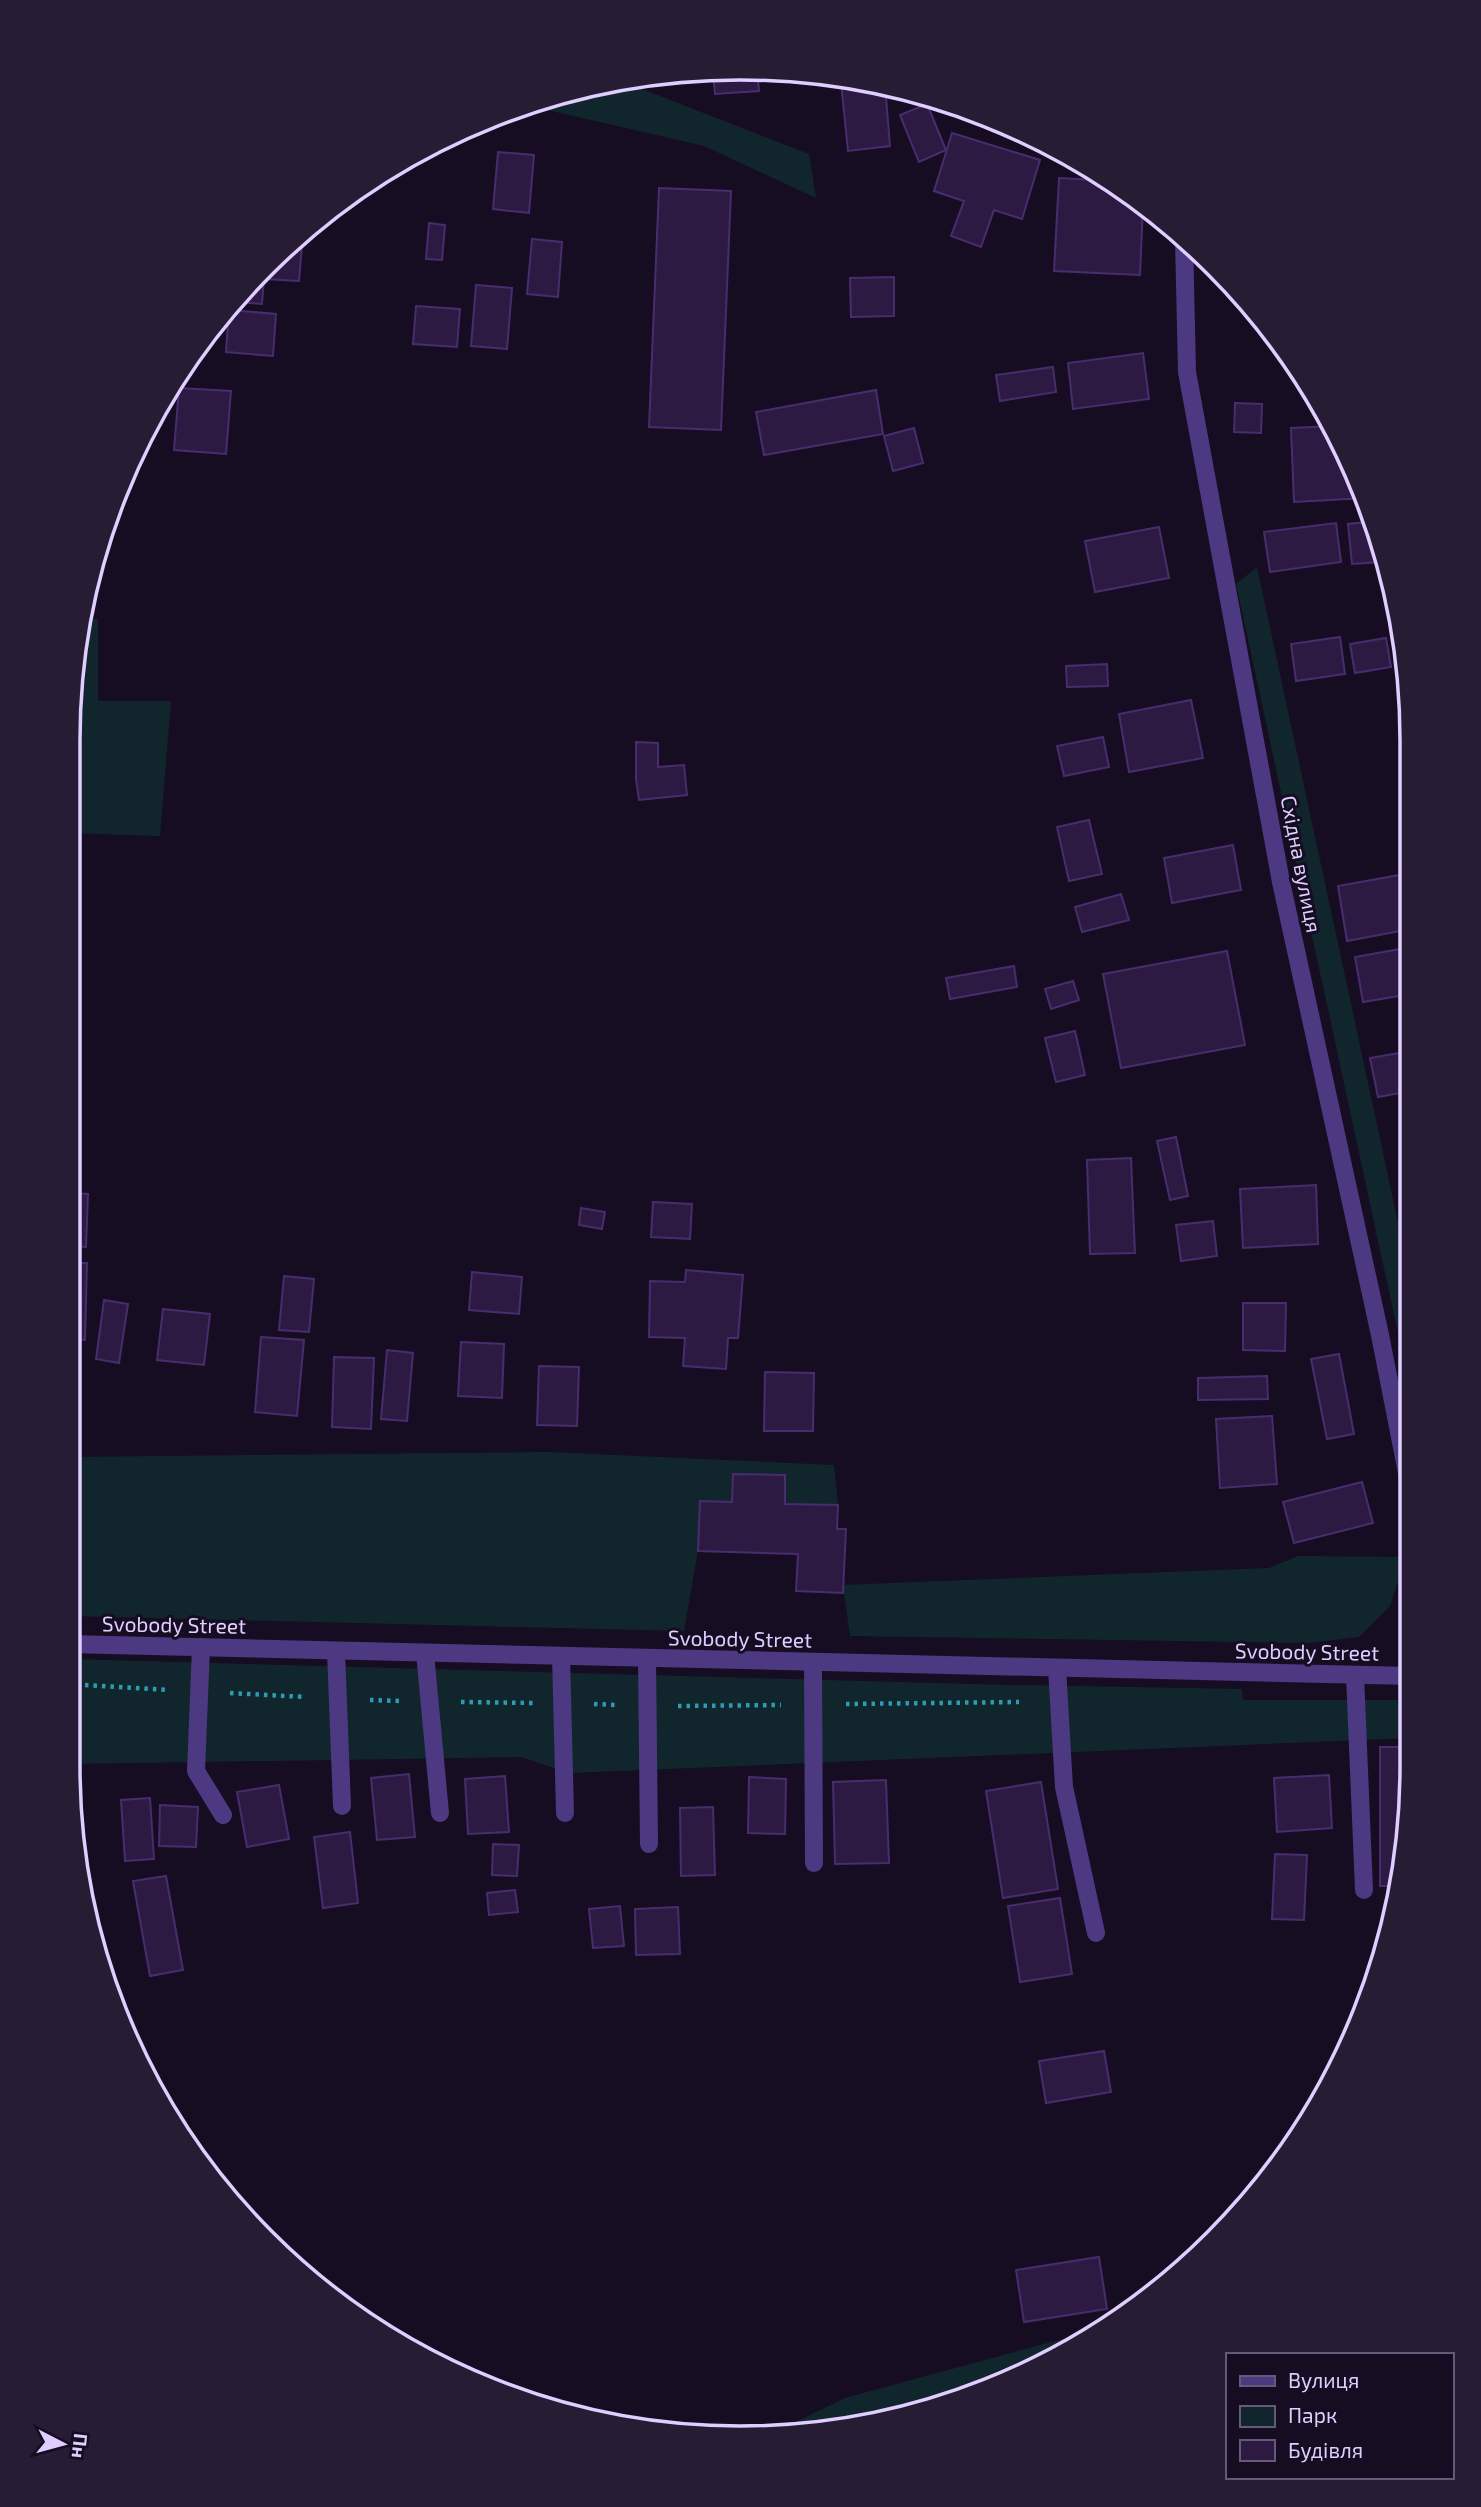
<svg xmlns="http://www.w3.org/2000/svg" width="1481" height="2507" viewBox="0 0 1481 2507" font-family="'Exo 2',sans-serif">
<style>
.green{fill:#11262c}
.building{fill:#2c1a43;stroke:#492c6e;stroke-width:2}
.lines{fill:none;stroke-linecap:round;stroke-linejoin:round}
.path{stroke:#2e9bb3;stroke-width:4.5;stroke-dasharray:3.5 5;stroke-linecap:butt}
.service{stroke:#4c3981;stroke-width:18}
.minor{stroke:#4c3981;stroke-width:18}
.tertiary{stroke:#4c3981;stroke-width:18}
.labels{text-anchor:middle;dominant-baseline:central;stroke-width:6;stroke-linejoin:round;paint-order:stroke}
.street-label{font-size:21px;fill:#dfceff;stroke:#160d22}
.rim{fill:none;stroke:#dfceff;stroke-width:3.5}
</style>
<rect width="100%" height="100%" fill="#160d22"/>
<g class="green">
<path d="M619 80 809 154 816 198 704 146 543 109 524 107 609 81Z"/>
<path d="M1257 567 1411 1283V1393L1236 584Z"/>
<path d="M85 619H98V701H171L160 836 70 833V696Z"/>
<path d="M548 1452 834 1465 838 1505 785 1504V1475H733L732 1502H700L698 1551 684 1631 68 1616 69 1457Z"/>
<path d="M1298 1556 1406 1557 1390 1606 1359 1637 1308 1643 850 1636 843 1585 1269 1568Z"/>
<path d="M68 1659 1009 1685 1242 1689 1243 1700H1411V1738L569 1773 521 1757 68 1764Z"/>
<path d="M1099 2329 997 2388 784 2437 767 2436 845 2398Z"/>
</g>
<g class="building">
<path d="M740 68 757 70 759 91 715 94 713 72 693 73Z"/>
<path d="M860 80 885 85 890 146 848 151 841 82Z"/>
<path d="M927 104 946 150 919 162 900 115Z"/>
<path d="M952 133 1040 160 1022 219 994 210 981 247 951 236 964 201 934 191Z"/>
<path d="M498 152 534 155 529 213 493 209Z"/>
<path d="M1059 178 1113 181 1143 206 1140 275 1054 271Z"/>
<path d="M659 188 731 191 721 430 649 427Z"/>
<path d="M429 223 445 225 442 260 426 259Z"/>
<path d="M303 234 299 281 264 279 265 265Z"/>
<path d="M532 239 562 242 558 297 527 294Z"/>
<path d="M265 265 262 304 235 302Z"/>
<path d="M894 277V316L851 317 850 278Z"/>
<path d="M476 285 512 288 507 349 471 346Z"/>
<path d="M416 306 460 309 457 347 413 344Z"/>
<path d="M229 310 276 314 273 356 226 352Z"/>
<path d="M1143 353 1149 399 1073 409 1068 363Z"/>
<path d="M1053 367 1056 392 1000 401 996 375Z"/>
<path d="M179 388 231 391 226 454 174 450Z"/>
<path d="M876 390 883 434 764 455 756 412Z"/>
<path d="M1235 403 1262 404 1261 433 1234 432Z"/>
<path d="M1333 426 1365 498 1294 502 1291 428Z"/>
<path d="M914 428 923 463 893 471 884 436Z"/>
<path d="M1376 521 1381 562 1352 564 1348 524Z"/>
<path d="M1336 523 1341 562 1270 572 1264 532Z"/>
<path d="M1159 527 1169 578 1095 592 1085 541Z"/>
<path d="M1340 637 1345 674 1296 681 1291 644Z"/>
<path d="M1386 638 1391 667 1355 673 1350 644Z"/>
<path d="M1107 664 1108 686 1067 687 1066 666Z"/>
<path d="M1191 700 1203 758 1129 772 1119 714Z"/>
<path d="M1103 737 1109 767 1064 776 1057 746Z"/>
<path d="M636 742 658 743V767L684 765 687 795 639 800 636 779Z"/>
<path d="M1089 820 1102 874 1069 881 1057 827Z"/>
<path d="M1233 845 1241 890 1172 903 1164 858Z"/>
<path d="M1405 874 1411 909V929L1347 941 1338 886Z"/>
<path d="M1121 894 1129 920 1082 932 1075 907Z"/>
<path d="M1411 947V994L1363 1002 1355 957Z"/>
<path d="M1227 951 1245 1045 1121 1068 1103 974Z"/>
<path d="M1014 966 1017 987 950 999 946 978Z"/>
<path d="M1073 981 1079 1000 1051 1009 1045 989Z"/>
<path d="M1075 1031 1085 1075 1056 1082 1045 1038Z"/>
<path d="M1411 1051V1091L1378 1097 1370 1058Z"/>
<path d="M1176 1137 1188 1196 1170 1200 1157 1141Z"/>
<path d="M1131 1158 1135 1253 1090 1254 1087 1160Z"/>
<path d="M1316 1185 1318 1244 1243 1248 1240 1189Z"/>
<path d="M69 1193 88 1194 86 1247 69 1246Z"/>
<path d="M653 1202 692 1204 690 1239 651 1237Z"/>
<path d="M581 1208 605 1212 602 1229 579 1225Z"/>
<path d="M1213 1221 1217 1256 1181 1261 1176 1225Z"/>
<path d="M69 1263H87L85 1340 69 1339Z"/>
<path d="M686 1270 743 1275 738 1338H728L726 1369 683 1366 685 1338 649 1337 650 1281 685 1282Z"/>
<path d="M472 1272 522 1277 519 1314 469 1310Z"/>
<path d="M284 1276 314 1279 309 1332 279 1330Z"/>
<path d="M104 1300 128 1304 119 1363 96 1359Z"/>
<path d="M1243 1303H1286L1285 1351 1243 1350Z"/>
<path d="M163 1309 210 1314 204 1365 157 1360Z"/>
<path d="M261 1337 304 1340 297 1416 255 1412Z"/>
<path d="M461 1342 504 1344 502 1398 458 1396Z"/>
<path d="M387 1350 413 1353 407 1421 381 1419Z"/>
<path d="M1339 1354 1354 1434 1327 1439 1311 1359Z"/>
<path d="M334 1357 374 1358 371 1429 332 1427Z"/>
<path d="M539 1366 579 1367 577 1426 537 1425Z"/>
<path d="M765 1372 814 1373 813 1431H764Z"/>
<path d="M1267 1376 1268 1399 1198 1400V1378Z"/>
<path d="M1272 1416 1277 1484 1220 1488 1216 1419Z"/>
<path d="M733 1474 785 1475V1504L838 1505 837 1529H846L843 1593 796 1591 798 1554 698 1551 700 1501 732 1502Z"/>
<path d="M1362 1482 1373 1523 1294 1543 1283 1502Z"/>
<path d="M1380 1747H1411V1811L1396 1886H1380Z"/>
<path d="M409 1774 415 1837 377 1840 371 1778Z"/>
<path d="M1329 1775 1332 1828 1277 1832 1274 1778Z"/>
<path d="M505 1776 509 1832 468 1834 465 1779Z"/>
<path d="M749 1777 786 1779 785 1834 748 1833Z"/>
<path d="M886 1780 889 1863 835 1864 833 1782Z"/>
<path d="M1041 1782 1058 1889 1003 1898 986 1791Z"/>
<path d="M279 1785 289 1839 247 1847 237 1792Z"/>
<path d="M150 1798 154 1859 125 1861 121 1800Z"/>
<path d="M160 1805 198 1807 196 1847 159 1846Z"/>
<path d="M713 1807 715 1875 681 1876 680 1808Z"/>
<path d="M350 1832 358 1903 323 1908 314 1837Z"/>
<path d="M493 1844 519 1845 517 1876 492 1875Z"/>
<path d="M1275 1854 1307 1855 1304 1920 1272 1919Z"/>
<path d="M166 1876 183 1970 150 1976 133 1881Z"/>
<path d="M515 1890 518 1912 489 1915 487 1893Z"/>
<path d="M1060 1898 1072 1974 1020 1982 1008 1906Z"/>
<path d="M620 1906 624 1946 593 1948 589 1909Z"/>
<path d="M678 1907 680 1954 636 1955 635 1909Z"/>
<path d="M1104 2051 1111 2092 1046 2103 1039 2061Z"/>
<path d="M1099 2257 1107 2309 1024 2322 1016 2270Z"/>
</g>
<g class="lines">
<g class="path">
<path d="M68 1684 169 1690"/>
<path d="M230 1693 305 1697"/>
<path d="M370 1700 400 1701"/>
<path d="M461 1702 533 1703"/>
<path d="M594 1704 617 1705"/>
<path d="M846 1704 1019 1702"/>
<path d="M678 1706 781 1705"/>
</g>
<g class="service">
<path d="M201 1647 196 1771 223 1815"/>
<path d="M336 1651 342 1806"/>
<path d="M425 1653 440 1813"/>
<path d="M561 1656 565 1813"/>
<path d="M647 1658 649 1844"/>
<path d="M813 1662 814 1863"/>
<path d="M1057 1668 1064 1787 1096 1933"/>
<path d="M1355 1675 1364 1890"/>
</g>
<path class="minor" d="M1184 239 1187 372 1281 882 1380 1335 1411 1493"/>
<path class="tertiary" d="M68 1644 1411 1676"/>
</g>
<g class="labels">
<g class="street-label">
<text transform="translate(1302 864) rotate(79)">Східна вулиця</text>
<text transform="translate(174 1624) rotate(1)">Svobody Street</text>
<text transform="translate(740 1638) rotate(1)">Svobody Street</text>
<text transform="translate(1307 1651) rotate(1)">Svobody Street</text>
</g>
</g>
<path d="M0 0H1481V2507H0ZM740 80H740A660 660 0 0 1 1400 740V1766A660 660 0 0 1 740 2426H740A660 660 0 0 1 80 1766V740A660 660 0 0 1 740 80Z" fill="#261c34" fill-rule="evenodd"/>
<path class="rim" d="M740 80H740A660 660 0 0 1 1400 740V1766A660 660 0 0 1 740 2426H740A660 660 0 0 1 80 1766V740A660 660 0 0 1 740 80Z"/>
<rect x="1226" y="2353" width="228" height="126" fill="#160d22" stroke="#665a7a" stroke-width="2"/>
<rect x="1240" y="2376" width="35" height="10" fill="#4c3981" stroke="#665a7a" stroke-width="2"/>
<text x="1288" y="2388" font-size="21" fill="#dfceff">Вулиця</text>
<rect x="1240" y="2406" width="35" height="21" fill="#11262c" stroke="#665a7a" stroke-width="2"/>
<text x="1288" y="2423" font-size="21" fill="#dfceff">Парк</text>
<rect x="1240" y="2440" width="35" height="21" fill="#2c1a43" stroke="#665a7a" stroke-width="2"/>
<text x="1288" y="2458" font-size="21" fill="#dfceff">Будівля</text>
<g transform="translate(63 2444) rotate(96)" stroke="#160d22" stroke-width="5" paint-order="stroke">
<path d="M0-5L12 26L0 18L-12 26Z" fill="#dfceff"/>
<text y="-10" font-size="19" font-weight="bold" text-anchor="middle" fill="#dfceff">Пн</text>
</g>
</svg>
